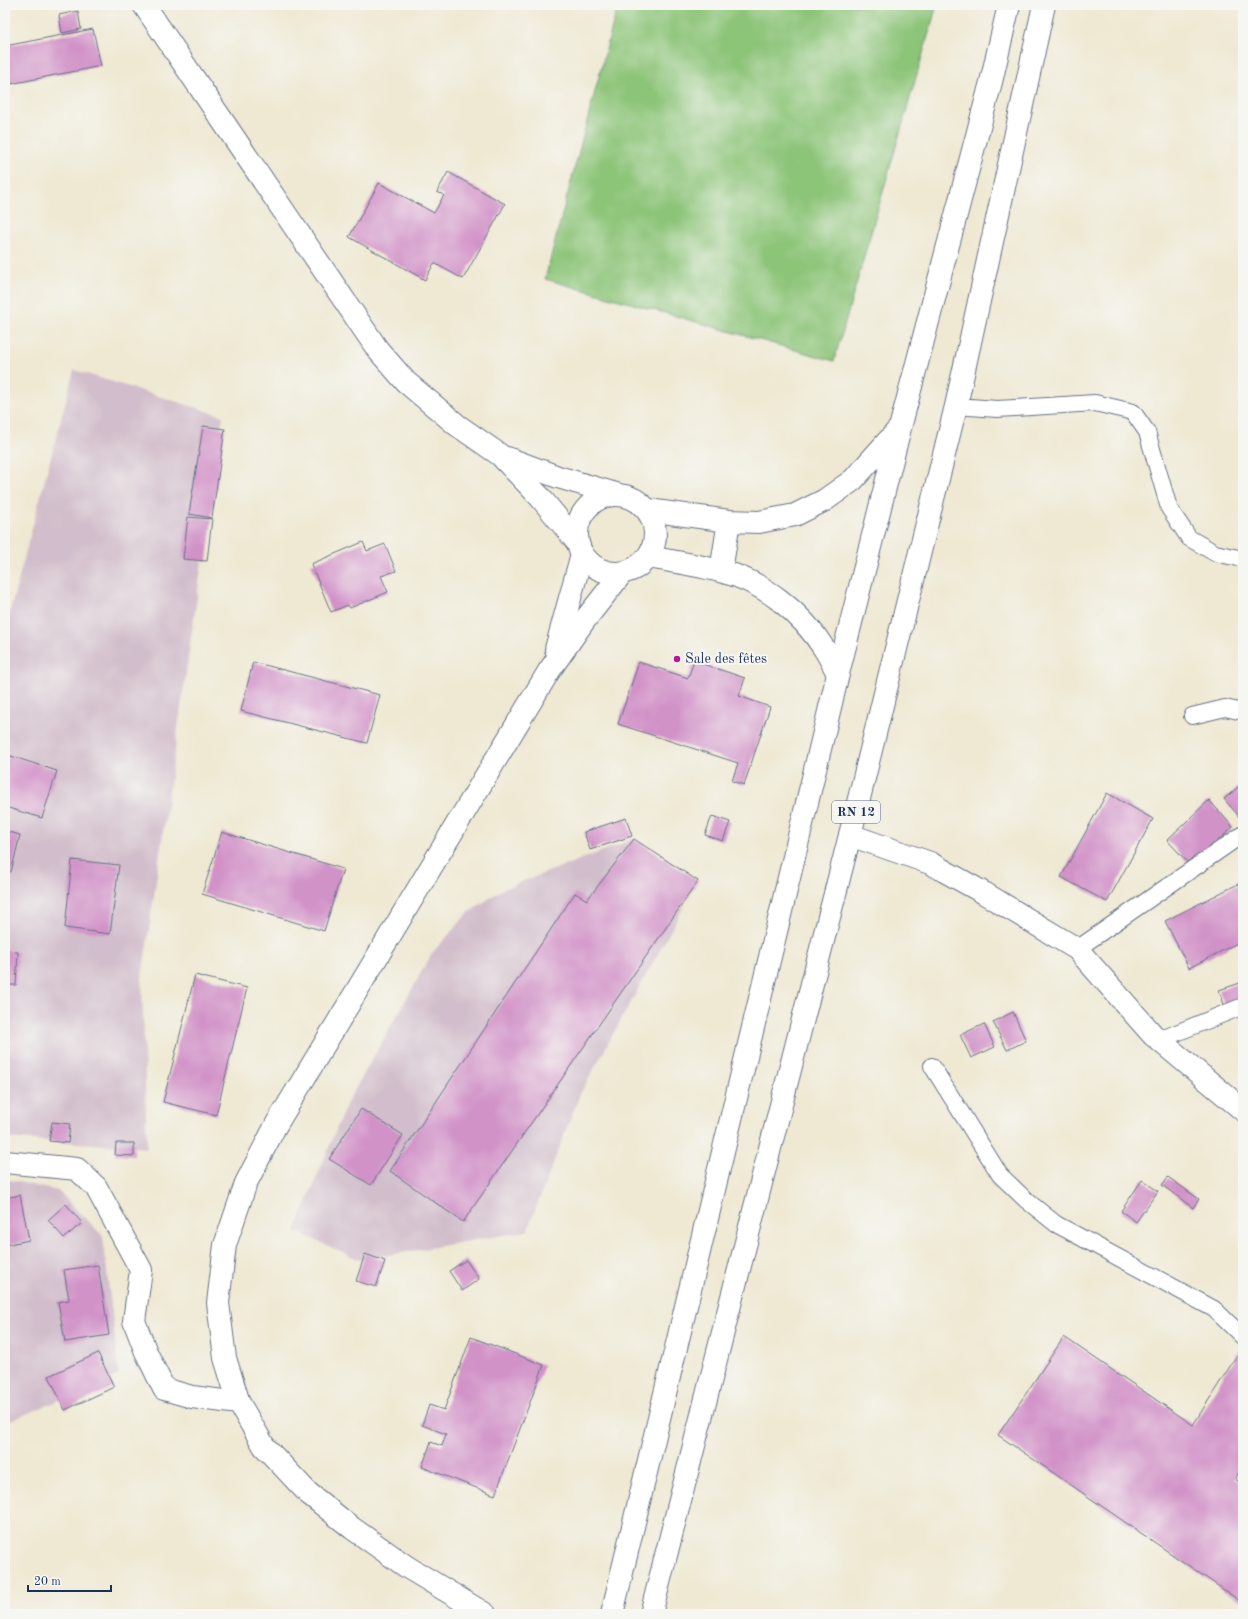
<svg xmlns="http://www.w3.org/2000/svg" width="1248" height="1619" viewBox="0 0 1248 1619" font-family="'Old Standard TT',serif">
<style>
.industrial{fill:#d1bdcb}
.green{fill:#8cc478;stroke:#547a6b}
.building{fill:#d192c8}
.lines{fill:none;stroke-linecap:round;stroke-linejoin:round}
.service-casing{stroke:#657087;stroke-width:18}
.minor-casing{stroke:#657087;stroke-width:24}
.secondary-casing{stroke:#657087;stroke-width:24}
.trunk-casing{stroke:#657087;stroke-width:24}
.service{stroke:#fff;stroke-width:16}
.minor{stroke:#fff;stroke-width:22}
.secondary{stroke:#fff;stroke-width:22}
.trunk{stroke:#fff;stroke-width:22}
.poi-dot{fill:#b5179e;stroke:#f6f6f2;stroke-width:1.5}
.labels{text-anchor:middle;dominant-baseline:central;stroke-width:4;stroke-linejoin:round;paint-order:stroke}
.shield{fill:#f6f6f2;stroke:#5d6b8a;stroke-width:1}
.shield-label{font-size:13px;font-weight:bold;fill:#1b2f5e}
.poi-label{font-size:14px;fill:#1b2f5e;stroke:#f6f6f2;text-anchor:start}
</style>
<rect width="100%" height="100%" fill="#f6f6f2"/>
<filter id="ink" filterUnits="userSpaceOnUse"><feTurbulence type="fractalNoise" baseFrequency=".025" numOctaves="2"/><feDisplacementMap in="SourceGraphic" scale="8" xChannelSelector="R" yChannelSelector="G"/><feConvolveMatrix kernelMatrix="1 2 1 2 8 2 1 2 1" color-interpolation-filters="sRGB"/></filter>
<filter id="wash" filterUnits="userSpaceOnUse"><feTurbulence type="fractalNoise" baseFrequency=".012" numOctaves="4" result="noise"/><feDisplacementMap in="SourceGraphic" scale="16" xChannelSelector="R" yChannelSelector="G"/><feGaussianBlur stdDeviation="0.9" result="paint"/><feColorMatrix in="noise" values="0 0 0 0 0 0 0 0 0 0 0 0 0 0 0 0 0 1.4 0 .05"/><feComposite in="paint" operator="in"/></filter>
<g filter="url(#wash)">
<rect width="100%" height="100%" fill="#efe9d3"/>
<g class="industrial">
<path d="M74 370 223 416 142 978 147 1148 5 1138V630Z"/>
<path d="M634 839 698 881 580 1094 527 1231 360 1260 295 1231 346 1105 433 952 468 913 503 889Z"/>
<path d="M5 1179 58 1191 103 1236 119 1375 5 1423Z"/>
</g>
<path class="green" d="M618 5H937L834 361 545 279Z"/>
<g id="blocks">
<g class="building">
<path d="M78 11 81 29 62 33 59 15Z"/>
<path d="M93 29 101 66 5 85V46Z"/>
<path d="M448 172 505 204 463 279 434 263 425 280 349 237 379 183 434 213 444 195 437 192Z"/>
<path d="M203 426 225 429 212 518 189 514Z"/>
<path d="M188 517 212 519 207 561 183 559Z"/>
<path d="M363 542 367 551 385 544 396 571 381 576 388 592 350 608 348 605 331 612 311 564Z"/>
<path d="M694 661 745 678 739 696 770 707 744 785 732 781 738 763 618 724 639 662 688 678Z"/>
<path d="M253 662 380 695 367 743 241 711Z"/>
<path d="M5 754 57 771 42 818 5 807Z"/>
<path d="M1243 783V821L1224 799Z"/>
<path d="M1107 793 1153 819 1107 902 1061 877Z"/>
<path d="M1209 800 1233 827 1191 866 1167 840Z"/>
<path d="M712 816 730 822 723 841 705 835Z"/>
<path d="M626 818 632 836 590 850 584 832Z"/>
<path d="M5 831 20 835 11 872 5 871Z"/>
<path d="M222 832 343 869 324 931 202 894Z"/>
<path d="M634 839 698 881 463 1222 390 1171 575 893 587 900Z"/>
<path d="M72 860 119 865 110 934 65 928Z"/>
<path d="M1242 882 1243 940 1189 968 1165 921Z"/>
<path d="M5 951 18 952 16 985H5Z"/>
<path d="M195 975 247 988 216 1115 163 1102Z"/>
<path d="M1243 982V1008L1227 1013 1219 990Z"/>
<path d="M1013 1012 1026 1041 1007 1050 993 1022Z"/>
<path d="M984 1024 995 1047 971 1058 960 1035Z"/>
<path d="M361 1109 403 1135 371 1185 329 1159Z"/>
<path d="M52 1122 70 1124 68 1143 49 1141Z"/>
<path d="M116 1143H134V1156L115 1155Z"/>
<path d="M1168 1177 1199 1199 1193 1208 1162 1185Z"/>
<path d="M1142 1180 1158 1191 1136 1222 1121 1211Z"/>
<path d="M20 1195 29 1240 5 1245V1198Z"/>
<path d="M66 1204 82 1223 64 1238 48 1220Z"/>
<path d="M365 1254 385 1261 376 1287 356 1281Z"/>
<path d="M466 1260 479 1279 462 1291 449 1271Z"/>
<path d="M98 1265 109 1335 65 1342 58 1302 69 1300 64 1270Z"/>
<path d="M471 1337 544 1365 495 1495 422 1467 431 1442 442 1446 446 1434 422 1425 429 1405 444 1410Z"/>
<path d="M1064 1337 1193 1425 1239 1352 1243 1356V1465L1235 1479 1243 1484V1603L998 1435Z"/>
<path d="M98 1353 114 1387 65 1410 49 1376Z"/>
</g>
</g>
</g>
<g filter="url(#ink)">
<use href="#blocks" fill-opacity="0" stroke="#657087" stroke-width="1"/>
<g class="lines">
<defs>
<g id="service">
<path d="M956 406 997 409 1095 403 1133 412 1147 432 1169 508 1189 538 1215 553 1243 559"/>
<path d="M1192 716 1225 708 1243 712"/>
<path d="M1077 949 1243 834"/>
<path d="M1159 1040 1243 1006"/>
<path d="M932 1066 1000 1175 1026 1200 1056 1224 1214 1309 1243 1337"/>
</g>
<g id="minor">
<path d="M850 835 930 863 984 893 1077 949 1153 1035 1243 1110"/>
<path d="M5 1162 77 1169 96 1187 141 1270 134 1321 146 1352 164 1389 192 1397 239 1403"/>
</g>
<g id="secondary">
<path d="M144 5 378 350 406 382 432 404 457 425 500 455 540 497 577 542"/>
<path d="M507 458 558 477 616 494"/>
<circle cx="616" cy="534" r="39"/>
<path d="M556 649 582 554"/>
<path d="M485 1614 407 1567 352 1528 308 1493 264 1446 239 1403 225 1358 218 1303 225 1245 246 1183 276 1125 549 671 584 621 622 573"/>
</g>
<g id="trunk">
<path d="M648 510 729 521 759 522 795 515 825 500 853 480 897 431"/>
<path d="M648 557C672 561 697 565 720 571 763 581 802 613 825 650 830 658 834 666 838 674"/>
<path d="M721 571 729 521"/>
<path d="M612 1614 838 674 900 428 991 82 1009 5"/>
<path d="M651 1614 850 835 956 406 1044 5"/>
</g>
</defs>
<use href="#service" class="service-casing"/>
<use href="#minor" class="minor-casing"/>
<use href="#secondary" class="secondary-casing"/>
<use href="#trunk" class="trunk-casing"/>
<use href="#service" class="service"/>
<use href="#minor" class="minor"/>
<use href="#secondary" class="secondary"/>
<use href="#trunk" class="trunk"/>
</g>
</g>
<circle class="poi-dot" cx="677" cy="659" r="4"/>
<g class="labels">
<rect class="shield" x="832" y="801" width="48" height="22" rx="3"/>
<g class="shield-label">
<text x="856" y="812">RN 12</text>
</g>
<g class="poi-label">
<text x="685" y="659">Sale des fêtes</text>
</g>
</g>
<rect width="1248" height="1619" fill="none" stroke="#f6f6f2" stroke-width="20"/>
<path d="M28 1585v6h83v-6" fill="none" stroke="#1b2f5e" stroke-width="2"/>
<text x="34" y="1585" font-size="12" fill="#1b2f5e" stroke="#f6f6f2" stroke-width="3" paint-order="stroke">20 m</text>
</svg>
